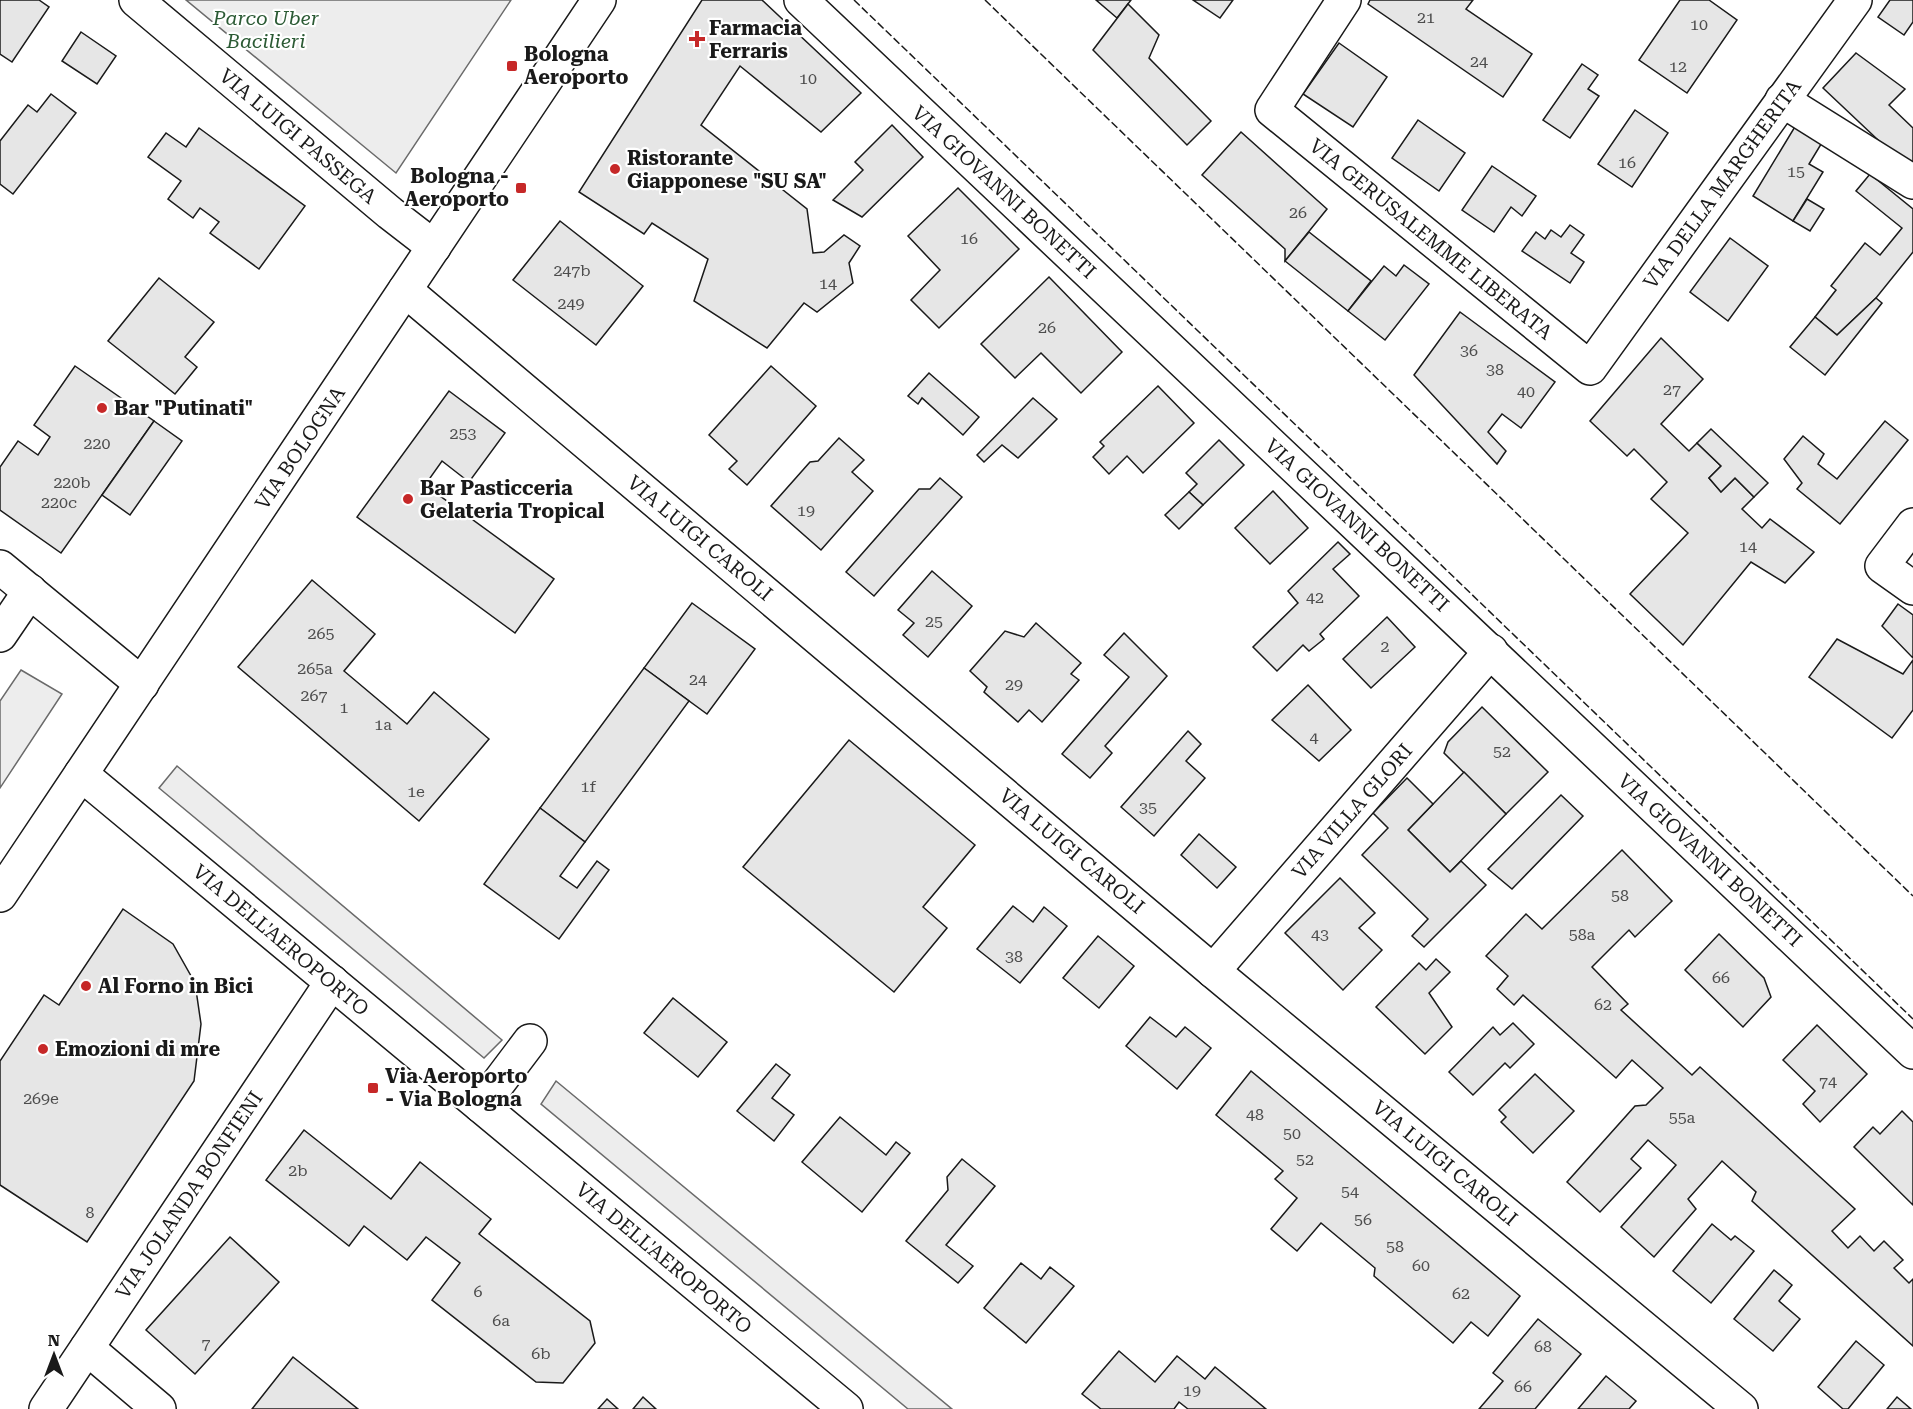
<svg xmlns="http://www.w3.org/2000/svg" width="1913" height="1409" viewBox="0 0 1913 1409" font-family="'Roboto Serif',serif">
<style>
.built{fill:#ededed;stroke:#6a6a6a;stroke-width:1.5}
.building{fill:#e6e6e6;stroke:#1a1a1a;stroke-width:1.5}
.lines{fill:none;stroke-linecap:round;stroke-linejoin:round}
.minor-casing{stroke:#1a1a1a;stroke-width:36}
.minor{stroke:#fff;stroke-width:33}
.fence{stroke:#1a1a1a;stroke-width:1.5;stroke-dasharray:8 3;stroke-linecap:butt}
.poi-dot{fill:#c62828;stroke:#fff;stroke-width:2}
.labels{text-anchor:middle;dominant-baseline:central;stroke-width:4.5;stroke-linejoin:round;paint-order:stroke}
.number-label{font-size:16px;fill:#4d4d4d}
.park-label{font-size:20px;font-style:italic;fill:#2b5a34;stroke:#fff}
.poi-label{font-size:20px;font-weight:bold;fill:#1a1a1a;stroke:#fff;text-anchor:start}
.street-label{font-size:20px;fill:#1a1a1a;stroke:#fff}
</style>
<rect width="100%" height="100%" fill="#fff"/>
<g class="built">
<path d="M186 0H511L396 173Z"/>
<path d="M21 670 62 694 0 788V701Z"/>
<path d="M177 766 502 1040 484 1058 159 788Z"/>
<path d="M556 1081 952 1409H908L541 1104Z"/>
</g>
<g class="building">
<path d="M0 0H39L49 7 12 62 0 54Z"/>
<path d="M702 0H762L861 93 821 132 740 66 701 125 807 209 813 253 824 252 844 235 860 246 849 263 853 283 817 312 804 303 767 348 694 301 708 259 652 223 644 234 579 192Z"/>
<path d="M1096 0H1131L1117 18Z"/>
<path d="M1193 0H1233L1220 18Z"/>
<path d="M1370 0H1473L1466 9 1532 54 1503 97 1368 4Z"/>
<path d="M1680 0H1709L1737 20 1687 93 1639 60Z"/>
<path d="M1890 0H1913V22L1904 35 1878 17Z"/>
<path d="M1128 4 1159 35 1149 58 1211 121 1187 145 1093 50Z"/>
<path d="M81 32 116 56 97 84 62 61Z"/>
<path d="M1339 43 1387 77 1353 127 1303 94Z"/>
<path d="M1856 53 1905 89 1889 105 1913 128V173L1823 88Z"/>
<path d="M1582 64 1598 75 1588 89 1599 96 1570 138 1543 120Z"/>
<path d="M51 94 76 113 13 194 0 184V141L28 105 37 112Z"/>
<path d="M1635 110 1668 133 1632 187 1598 164Z"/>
<path d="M1418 120 1465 153 1439 191 1392 158Z"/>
<path d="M1799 120 1826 136 1809 164 1823 172 1793 221 1753 196Z"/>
<path d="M892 125 923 157 862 217 833 200 863 170 855 162Z"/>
<path d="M199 128 305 206 259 269 210 233 219 222 200 208 193 218 168 199 181 181 148 157 166 133 186 147Z"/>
<path d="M1241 132 1327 209 1285 261V249L1202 175Z"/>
<path d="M1492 166 1536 196 1522 216 1511 207 1494 232 1462 210Z"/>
<path d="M1870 174 1913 209V252L1876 298 1837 335 1815 317 1836 290 1831 286 1865 243 1880 255 1902 228 1856 191Z"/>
<path d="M958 188 1019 249 939 328 911 300 940 270 908 236Z"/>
<path d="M1807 199 1824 209 1810 231 1793 221Z"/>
<path d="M560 221 643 286 596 345 513 280Z"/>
<path d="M1570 225 1584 235 1571 253 1584 262 1570 283 1522 251 1536 232 1545 239 1551 230 1561 237Z"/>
<path d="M1309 232 1371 281 1348 311 1285 261Z"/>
<path d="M1730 238 1768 266 1728 321 1690 292Z"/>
<path d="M1404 265 1429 284 1385 340 1348 311 1384 266 1396 276Z"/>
<path d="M1049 277 1122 352 1081 393 1041 353 1015 378 981 344Z"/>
<path d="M159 278 214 322 185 357 197 367 175 394 108 341Z"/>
<path d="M1876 298 1882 303 1825 375 1790 347 1815 317 1837 335Z"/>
<path d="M1460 312 1555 382 1521 428 1502 414 1488 432 1506 451 1497 464 1414 375Z"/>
<path d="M1661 338 1703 379 1661 424 1689 451 1697 443 1721 466 1709 478 1721 492 1735 478 1754 497 1742 509 1762 528 1770 519 1814 552 1785 583 1751 562 1683 645 1630 594 1688 533 1651 499 1667 482 1634 449 1627 456 1590 421Z"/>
<path d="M75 366 154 421 61 553 0 510V467L18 441 38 455 50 437 34 425Z"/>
<path d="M771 366 816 406 747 485 729 469 737 461 709 435Z"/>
<path d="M929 373 979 417 963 435 922 398 918 404 908 396Z"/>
<path d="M1158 386 1194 423 1143 473 1127 456 1109 474 1093 457 1104 446 1100 442Z"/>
<path d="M449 391 505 433 469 482 442 461 425 485 554 579 515 633 357 517Z"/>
<path d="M1033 398 1057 419 1018 458 1002 445 984 462 977 455Z"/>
<path d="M154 421 182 441 130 515 102 495Z"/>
<path d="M1885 421 1908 440 1840 524 1797 489 1802 483 1784 459 1803 436 1824 454 1818 464 1837 479Z"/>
<path d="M1711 429 1768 483 1754 497 1735 478 1721 492 1709 478 1721 466 1697 443Z"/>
<path d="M839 438 864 460 852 472 873 491 821 550 771 506 810 462 818 461Z"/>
<path d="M1219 440 1244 465 1203 505 1189 492 1197 484 1186 473Z"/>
<path d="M940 478 962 497 874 596 846 572 919 489H930Z"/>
<path d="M1273 491 1308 528 1270 564 1235 528Z"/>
<path d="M1189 492 1203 505 1179 529 1165 515Z"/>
<path d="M1338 542 1350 554 1333 569 1359 596 1320 634 1324 639 1309 651 1303 645 1277 671 1253 647 1298 603 1288 591Z"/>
<path d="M932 571 972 606 928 657 903 635 914 623 898 610Z"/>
<path d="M312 580 375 634 344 671 407 724 434 692 489 739 419 821 238 667Z"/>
<path d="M692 603 755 649 707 714 644 668Z"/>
<path d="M1898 604 1913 615V658L1882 626Z"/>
<path d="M1387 617 1415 647 1371 688 1343 659Z"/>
<path d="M1036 623 1081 663 1071 674 1079 680 1042 722 1029 710 1018 722 984 692 987 687 970 671 1005 631 1024 637Z"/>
<path d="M1124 633 1167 676 1105 746 1112 753 1090 778 1062 754 1129 677 1104 655Z"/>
<path d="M1837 639 1903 674 1913 660V710L1892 738 1809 677Z"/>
<path d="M644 668 689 701 585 842 540 808Z"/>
<path d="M1308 685 1351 730 1319 761 1272 720Z"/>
<path d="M1482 707 1548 772 1506 814 1444 753 1448 742Z"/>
<path d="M1188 731 1201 744 1186 761 1205 778 1154 836 1121 807Z"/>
<path d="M849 740 975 845 923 907 947 928 894 992 743 867Z"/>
<path d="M1464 772 1506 814 1450 872 1408 830Z"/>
<path d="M1407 778 1433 804 1408 830 1450 872 1461 861 1486 885 1424 947 1412 936 1428 919 1362 855 1388 828 1373 813Z"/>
<path d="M1561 795 1583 816 1512 889 1488 869Z"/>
<path d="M540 808 585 842 560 876 577 888 597 861 609 870 559 939 484 884Z"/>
<path d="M1199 834 1236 867 1217 888 1181 855Z"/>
<path d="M1622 850 1672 901 1635 937 1629 930 1592 967 1628 1004 1621 1010 1692 1075 1700 1067 1855 1209 1832 1231 1848 1248 1860 1236 1874 1251 1884 1241 1903 1260 1894 1268 1909 1283 1913 1279V1346L1752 1201 1756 1192 1722 1161 1688 1199 1696 1209 1654 1257 1621 1227 1676 1165 1648 1140 1631 1159 1641 1168 1600 1212 1567 1182 1635 1106 1646 1105 1663 1088 1632 1060 1616 1078 1523 995 1514 1005 1497 989 1508 976 1486 956 1526 914 1542 929Z"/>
<path d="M1340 878 1375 913 1359 928 1382 950 1343 990 1285 933Z"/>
<path d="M1013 906 1033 922 1044 907 1067 926 1020 983 977 949Z"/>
<path d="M123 909 173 944 195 983 201 1024 194 1081 87 1242 0 1185V1061L44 995 59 1005Z"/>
<path d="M1719 934 1764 978 1771 997 1743 1027 1685 970Z"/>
<path d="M1098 936 1134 966 1099 1008 1063 978Z"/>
<path d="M1436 959 1450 972 1429 993 1452 1027 1425 1054 1376 1007 1419 963 1426 970Z"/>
<path d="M673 998 727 1042 698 1077 644 1033Z"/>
<path d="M1150 1017 1176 1037 1185 1027 1211 1048 1177 1089 1126 1046Z"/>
<path d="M1513 1023 1534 1044 1510 1068 1505 1063 1473 1095 1449 1072 1493 1027 1500 1035Z"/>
<path d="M1817 1025 1867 1074 1820 1122 1803 1104 1815 1091 1783 1060Z"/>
<path d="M776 1064 790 1075 772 1098 794 1115 774 1141 737 1111Z"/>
<path d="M1251 1071 1520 1296 1488 1336 1471 1322 1453 1343 1374 1276 1375 1268 1321 1223 1297 1251 1271 1229 1297 1198 1275 1179 1283 1171 1216 1115Z"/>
<path d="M1535 1074 1574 1111 1533 1153 1501 1122 1506 1117 1499 1110Z"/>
<path d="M1902 1111 1913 1122V1205L1854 1147 1873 1127 1880 1134Z"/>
<path d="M840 1117 886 1155 896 1142 910 1153 862 1212 802 1162Z"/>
<path d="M304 1130 391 1199 420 1162 491 1219 479 1234 590 1321 595 1343 563 1383 536 1382 432 1300 460 1263 426 1237 407 1260 364 1226 349 1246 266 1180Z"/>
<path d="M962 1159 995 1186 946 1245 973 1266 958 1283 906 1241 948 1190 947 1177Z"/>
<path d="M1712 1224 1731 1240 1735 1236 1754 1251 1711 1303 1673 1271Z"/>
<path d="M230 1237 279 1282 195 1374 146 1330Z"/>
<path d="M1021 1263 1041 1279 1050 1267 1074 1286 1026 1343 984 1308Z"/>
<path d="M1774 1270 1792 1285 1779 1301 1800 1319 1773 1351 1734 1319Z"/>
<path d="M1538 1319 1581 1354 1535 1409H1479L1503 1381 1493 1373Z"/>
<path d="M1856 1341 1884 1365 1848 1409H1843L1818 1387Z"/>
<path d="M1119 1351 1155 1382 1177 1356 1205 1379 1215 1367 1266 1409H1188L1179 1402 1174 1409H1101L1082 1394Z"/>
<path d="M293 1357 358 1409H252Z"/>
<path d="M1606 1376 1636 1401 1629 1409H1578Z"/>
<path d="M643 1397 656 1409H633Z"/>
<path d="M1897 1397 1911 1409H1887Z"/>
<path d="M607 1399 618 1409H598Z"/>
</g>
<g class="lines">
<defs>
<g id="minor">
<path d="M136 0 390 213 434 247"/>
<path d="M801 0 1913 1052"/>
<path d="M1344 0 1272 110 1590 368 1855 0"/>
<path d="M1782 100 1913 182"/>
<path d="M405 290 1213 971 1741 1409"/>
<path d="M1913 525 1882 566 1913 588"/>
<path d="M0 567 142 684"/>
<path d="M0 635 30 591"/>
<path d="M81 774 846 1409"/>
<path d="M0 895 599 0"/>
<path d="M1213 971 1491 651"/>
<path d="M481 1106 530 1041"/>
<path d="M87 1348 159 1409"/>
<path d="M46 1409 332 982"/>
</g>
</defs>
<use href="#minor" class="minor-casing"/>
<use href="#minor" class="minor"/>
<g class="fence">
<path d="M854 0 1913 1019"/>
<path d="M985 0 1913 896"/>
</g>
</g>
<g class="poi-dot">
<path d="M694 30h6v6h6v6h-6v6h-6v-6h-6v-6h6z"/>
<rect x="506" y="60" width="12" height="12" rx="3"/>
<circle cx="615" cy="169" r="6"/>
<rect x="515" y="182" width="12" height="12" rx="3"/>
<circle cx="102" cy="408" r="6"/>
<circle cx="408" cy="499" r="6"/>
<circle cx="86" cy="986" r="6"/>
<circle cx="43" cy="1049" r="6"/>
<rect x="367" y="1082" width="12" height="12" rx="3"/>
</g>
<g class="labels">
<g class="number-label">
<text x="1426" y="17">21</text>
<text x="1699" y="24">10</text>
<text x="1479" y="61">24</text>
<text x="1678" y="66">12</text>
<text x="808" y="78">10</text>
<text x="1627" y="162">16</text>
<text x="1796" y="171">15</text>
<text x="1298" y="212">26</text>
<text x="969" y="238">16</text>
<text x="572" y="270">247b</text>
<text x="828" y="283">14</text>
<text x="571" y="303">249</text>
<text x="1047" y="327">26</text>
<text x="1469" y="350">36</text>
<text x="1495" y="369">38</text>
<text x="1672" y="389">27</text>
<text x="1526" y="391">40</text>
<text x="463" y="433">253</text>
<text x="97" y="443">220</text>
<text x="72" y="482">220b</text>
<text x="59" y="502">220c</text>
<text x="806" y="510">19</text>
<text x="1748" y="546">14</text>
<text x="1315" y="597">42</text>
<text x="934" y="621">25</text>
<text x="321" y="633">265</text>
<text x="1385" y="646">2</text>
<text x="315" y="668">265a</text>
<text x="698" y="679">24</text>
<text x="1014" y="684">29</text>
<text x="314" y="695">267</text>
<text x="344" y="707">1</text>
<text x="383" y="724">1a</text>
<text x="1314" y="737">4</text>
<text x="1502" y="751">52</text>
<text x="588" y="786">1f</text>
<text x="416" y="791">1e</text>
<text x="1148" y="807">35</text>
<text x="1620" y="895">58</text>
<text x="1320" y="934">43</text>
<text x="1582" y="934">58a</text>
<text x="1014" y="956">38</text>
<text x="1721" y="977">66</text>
<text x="1603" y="1004">62</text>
<text x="1828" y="1081">74</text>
<text x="41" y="1098">269e</text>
<text x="1255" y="1114">48</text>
<text x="1682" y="1117">55a</text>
<text x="1292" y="1133">50</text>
<text x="1305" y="1159">52</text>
<text x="298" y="1170">2b</text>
<text x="1350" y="1191">54</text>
<text x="90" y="1212">8</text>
<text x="1363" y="1219">56</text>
<text x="1395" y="1246">58</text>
<text x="1421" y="1265">60</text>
<text x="478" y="1291">6</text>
<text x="1461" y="1293">62</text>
<text x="501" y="1320">6a</text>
<text x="206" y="1343">7</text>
<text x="1543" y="1346">68</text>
<text x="541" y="1353">6b</text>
<text x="1523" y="1386">66</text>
<text x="1192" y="1390">19</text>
</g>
<g class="park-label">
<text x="266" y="18">Parco Uber<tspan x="266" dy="23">Bacilieri</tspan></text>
</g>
<g class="poi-label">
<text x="709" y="28">Farmacia<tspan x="709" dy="23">Ferraris</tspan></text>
<text x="524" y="54">Bologna<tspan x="524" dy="23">Aeroporto</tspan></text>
<text x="627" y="158">Ristorante<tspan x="627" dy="23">Giapponese "SU SA"</tspan></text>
<text x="509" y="176" text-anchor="end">Bologna -<tspan x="509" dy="23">Aeroporto</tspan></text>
<text x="114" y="408">Bar "Putinati"</text>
<text x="420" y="488">Bar Pasticceria<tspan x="420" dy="23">Gelateria Tropical</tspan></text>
<text x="98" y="986">Al Forno in Bici</text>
<text x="55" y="1049">Emozioni di mre</text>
<text x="385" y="1076">Via Aeroporto<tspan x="385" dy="23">- Via Bologna</tspan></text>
</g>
<g class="street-label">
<text transform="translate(298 136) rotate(40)">VIA LUIGI PASSEGA</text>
<text transform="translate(1722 184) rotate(-54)">VIA DELLA MARGHERITA</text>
<text transform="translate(1004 192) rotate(43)">VIA GIOVANNI BONETTI</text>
<text transform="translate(1431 239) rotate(39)">VIA GERUSALEMME LIBERATA</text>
<text transform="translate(300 448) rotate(-56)">VIA BOLOGNA</text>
<text transform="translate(1357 525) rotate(43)">VIA GIOVANNI BONETTI</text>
<text transform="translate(700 538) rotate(40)">VIA LUIGI CAROLI</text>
<text transform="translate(1352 811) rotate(-49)">VIA VILLA GLORI</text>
<text transform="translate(1072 851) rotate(40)">VIA LUIGI CAROLI</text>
<text transform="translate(1710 860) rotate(43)">VIA GIOVANNI BONETTI</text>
<text transform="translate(281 940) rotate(40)">VIA DELL'AEROPORTO</text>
<text transform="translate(1445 1163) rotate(40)">VIA LUIGI CAROLI</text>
<text transform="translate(189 1195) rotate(-56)">VIA JOLANDA BONFIENI</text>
<text transform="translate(664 1258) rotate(40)">VIA DELL'AEROPORTO</text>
</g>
</g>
<g transform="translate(54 1355)" stroke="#ffffff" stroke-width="4.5" paint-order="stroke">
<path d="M0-4.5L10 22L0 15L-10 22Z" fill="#1a1a1a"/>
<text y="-9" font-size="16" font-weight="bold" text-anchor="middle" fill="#1a1a1a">N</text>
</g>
</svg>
